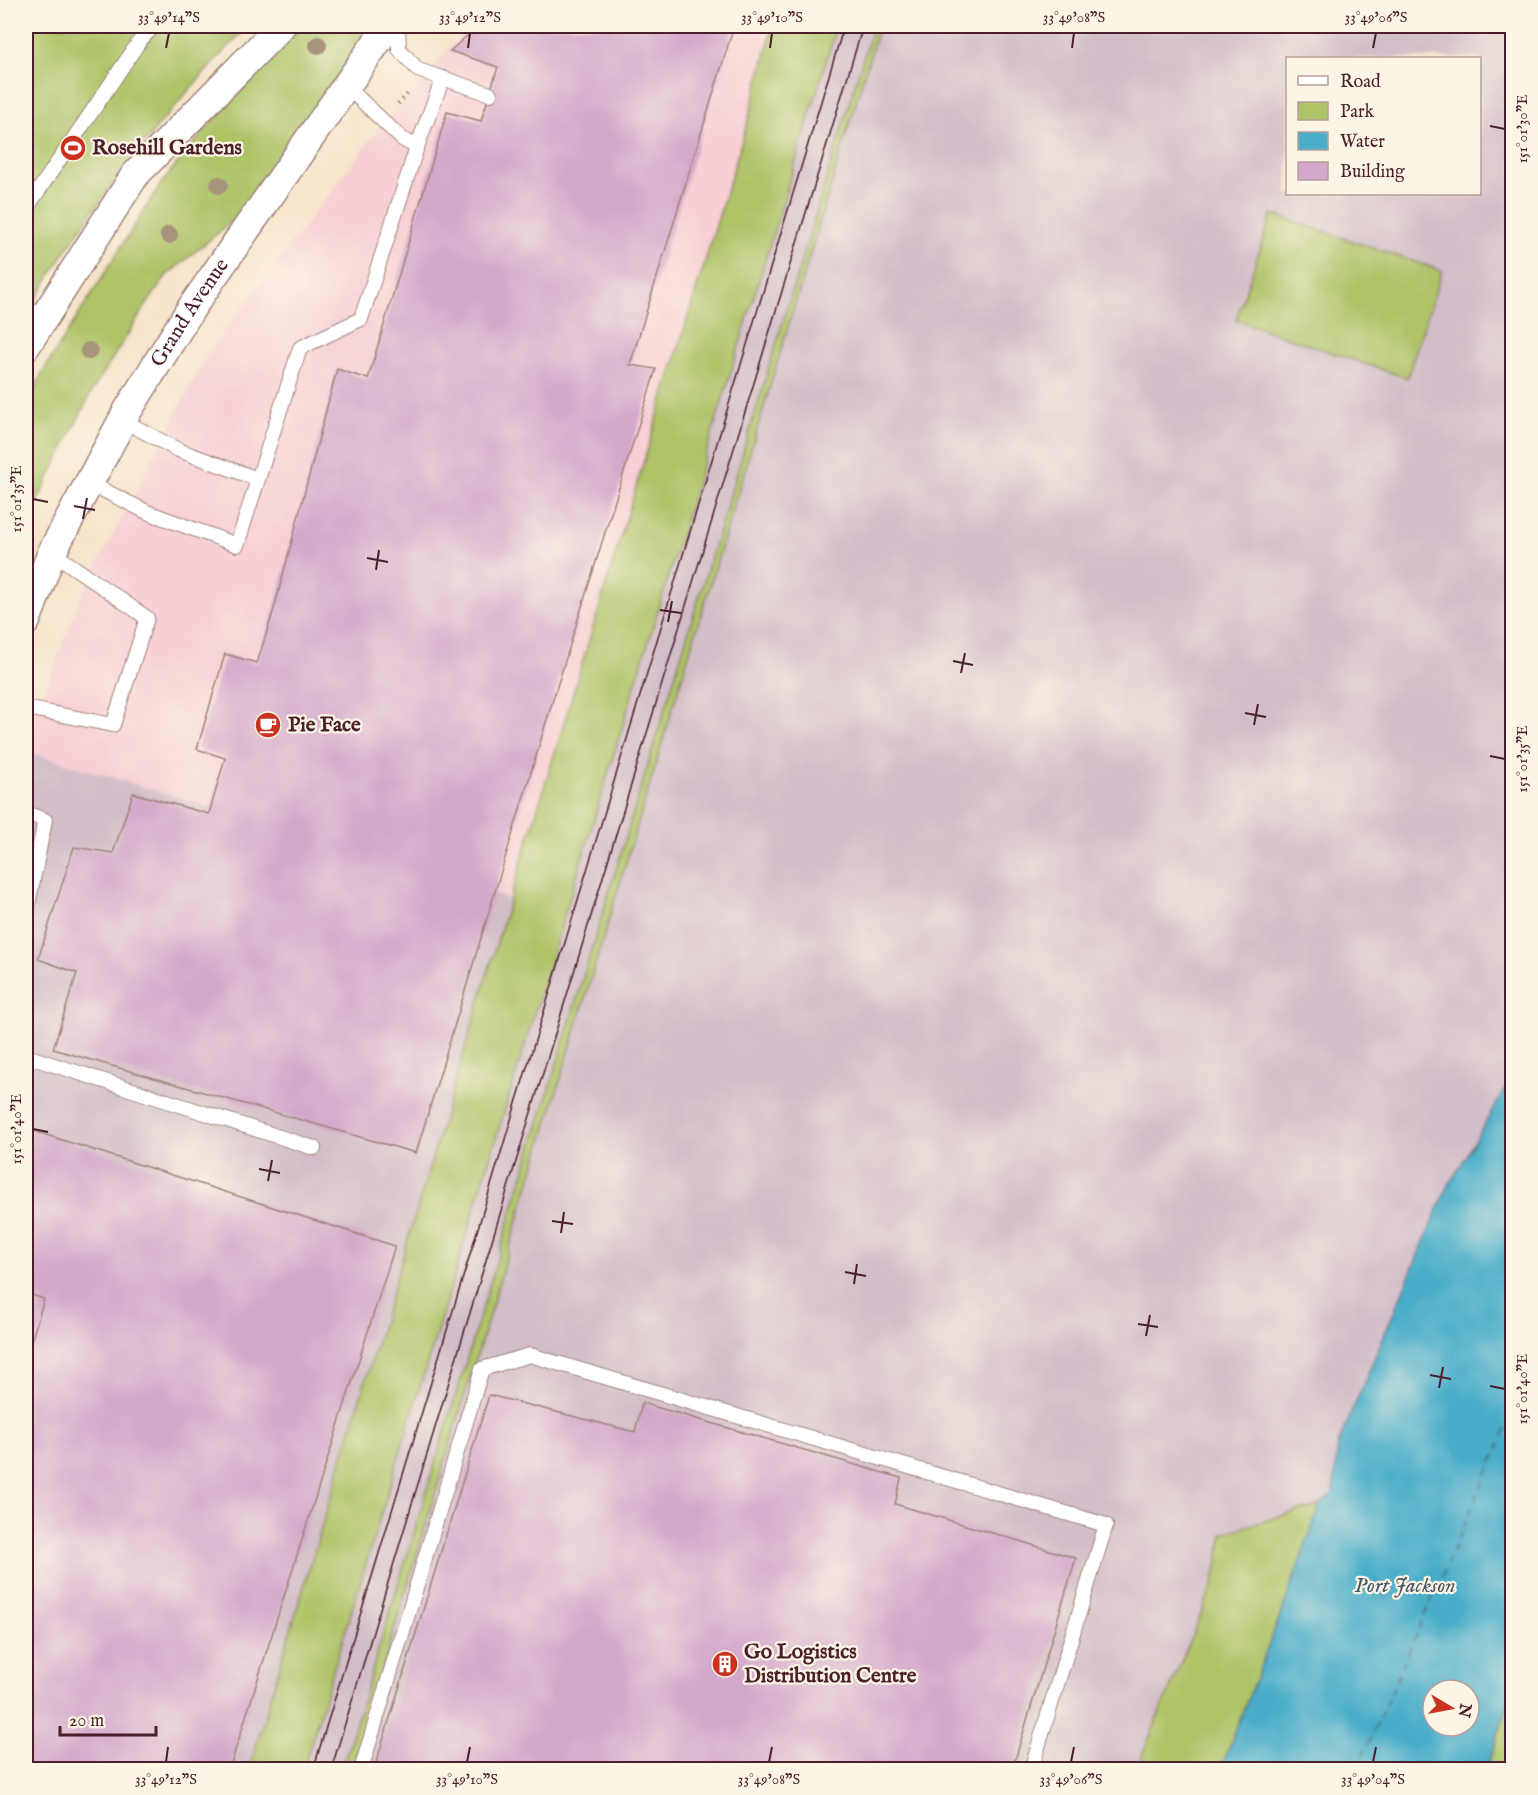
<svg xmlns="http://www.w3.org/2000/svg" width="1538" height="1795" viewBox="0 0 1538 1795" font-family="'IM FELL English',serif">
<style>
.built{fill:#f7cfd4}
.industrial{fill:#d2bdc8;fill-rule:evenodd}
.green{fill:#aec367;stroke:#7c7149;stroke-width:1.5}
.water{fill:#4aadc9;stroke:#4a667a;stroke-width:1.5;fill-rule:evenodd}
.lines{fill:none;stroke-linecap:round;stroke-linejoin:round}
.ferry{stroke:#4a586a;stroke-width:1.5;stroke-dasharray:8 6;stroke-linecap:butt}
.building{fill:#d4a8cb}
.service-casing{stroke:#a0827a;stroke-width:16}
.minor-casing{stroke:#a0827a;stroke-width:31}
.path{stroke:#a0827a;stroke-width:4;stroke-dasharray:1.5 4.5;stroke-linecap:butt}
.service{stroke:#fff;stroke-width:14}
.minor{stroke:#fff;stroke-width:28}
.tram{stroke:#4a1f2b;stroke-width:1.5}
.tree{fill:#a8937c}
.ticks{fill:none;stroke:#4a1f2b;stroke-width:2}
.labels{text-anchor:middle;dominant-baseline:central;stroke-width:4.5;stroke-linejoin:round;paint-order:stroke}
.poi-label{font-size:21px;font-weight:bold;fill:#4a1f2b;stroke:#fcf5e5;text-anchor:start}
.street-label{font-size:21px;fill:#4a1f2b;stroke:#fcf5e5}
.water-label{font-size:22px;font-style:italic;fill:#4a586a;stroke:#fcf5e5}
.neatline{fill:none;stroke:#4a1f2b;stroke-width:2}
.ticks-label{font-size:15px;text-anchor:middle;fill:#4a1f2b}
</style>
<rect width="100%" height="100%" fill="#fcf5e5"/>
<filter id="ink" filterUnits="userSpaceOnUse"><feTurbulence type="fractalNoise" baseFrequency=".0167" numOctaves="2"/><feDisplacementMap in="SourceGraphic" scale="12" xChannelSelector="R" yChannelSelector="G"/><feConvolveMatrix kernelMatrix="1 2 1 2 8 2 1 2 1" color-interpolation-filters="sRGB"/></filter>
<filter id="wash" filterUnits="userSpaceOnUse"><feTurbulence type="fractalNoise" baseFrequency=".008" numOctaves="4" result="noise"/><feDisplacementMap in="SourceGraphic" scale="24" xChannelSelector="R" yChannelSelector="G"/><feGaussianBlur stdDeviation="1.35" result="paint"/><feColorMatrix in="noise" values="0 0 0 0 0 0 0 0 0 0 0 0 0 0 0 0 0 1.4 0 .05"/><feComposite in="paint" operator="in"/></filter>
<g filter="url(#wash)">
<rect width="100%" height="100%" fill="#f6e4ca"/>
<path class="built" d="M473 26H773L747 124 510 899 26 751V740L80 598 207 354 373 137 417 89 449 47Z"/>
<g class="industrial">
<path d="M837 26H873L342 1769 303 1770Z"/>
<path d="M879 26H1512V1078L1445 1192 1338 1444 1333 1493 1320 1505 1223 1533 1214 1583 1136 1769 352 1770ZM1288 58H1480V194H1288Z"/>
<path d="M26 751 510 899 249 1769H26Z"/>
</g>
<g class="green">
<path d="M26 26H248C163 114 85 210 26 317Z"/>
<path d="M327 26H372L297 136 231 222 166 276 145 307 93 389 26 524V405L47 365 160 185 205 129 293 34 305 29Z"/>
<path d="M773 26H837L303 1769H249L510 899 747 124Z"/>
<path d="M873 26H879L352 1769H342Z"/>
<path d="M1272 214 1442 271 1407 378 1236 320Z"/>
<path d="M1320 1505 1285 1603 1221 1769 1136 1770 1214 1583 1223 1533Z"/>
<path d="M1512 1695V1769H1486Z"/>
</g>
<path class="water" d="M1512 1077V1695L1486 1769H1221L1285 1603 1320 1505 1333 1493 1338 1444 1445 1192ZM1433 1690H1469V1726H1433Z"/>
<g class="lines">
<path class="ferry" d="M1357 1770 1512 1416"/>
</g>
<g id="blocks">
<g class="building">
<path d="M478 26H734L630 365 656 369 555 693 416 1153 53 1049 77 973 38 959 74 847 113 853 133 793 209 814 225 758 197 749 225 654 257 663 274 609 337 369 368 379 447 112 481 121 498 67 450 51Z"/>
<path d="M34 1131 395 1246 229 1770H26V1358L44 1299 26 1293V1156Z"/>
<path d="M489 1395 635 1432 642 1403 901 1478 895 1504 1076 1558 1012 1770H374Z"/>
</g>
</g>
</g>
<g filter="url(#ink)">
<use href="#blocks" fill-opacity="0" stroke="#a0827a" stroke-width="1.5"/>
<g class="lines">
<defs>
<g id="service">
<path d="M398 26 399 49 418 70 490 94"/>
<path d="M345 85 402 139 417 147 443 78"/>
<path d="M26 209 141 39 154 26"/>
<path d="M122 420 178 450 258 479"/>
<path d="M89 483 147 512 237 545 300 348 361 319 417 147"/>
<path d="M26 708 113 725 147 618 52 552"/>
<path d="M26 813 45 820 26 915"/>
<path d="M26 1056 314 1148"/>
<path d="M361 1770 482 1369 530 1355 1106 1525 1031 1770"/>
</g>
<g id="minor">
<path d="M26 346 135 175 281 26"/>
<path id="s1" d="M26 621 52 552 128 410 192 307 388 26"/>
</g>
</defs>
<use href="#service" class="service-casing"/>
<use href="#minor" class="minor-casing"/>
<path class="path" d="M398 104 410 91"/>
<use href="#service" class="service"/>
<use href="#minor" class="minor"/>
<g class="tram">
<path d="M313 1770 844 26"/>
<path d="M331 1770C506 1188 688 607 863 26"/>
</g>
</g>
<g class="tree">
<circle cx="318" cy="45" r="9"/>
<circle cx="219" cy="185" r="9"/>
<circle cx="169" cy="235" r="9"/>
<circle cx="89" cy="351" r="9"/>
</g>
</g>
<path class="ticks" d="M166 48 169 33M468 48 470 33M770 48 772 33M1072 48 1074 33M1373 48 1376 33M1490 126 1505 129M33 499 48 502M74 506 95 510M83 519 87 498M367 558 388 562M376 570 379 550M660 610 681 613M668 622 672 601M953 661 973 665M961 673 965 653M1245 713 1266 717M1254 725 1258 704M1490 756 1505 759M33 1129 48 1132M259 1169 280 1173M268 1181 272 1160M552 1221 573 1224M561 1233 564 1212M845 1272 866 1276M854 1284 857 1264M1138 1324 1158 1327M1146 1336 1150 1315M1430 1375 1451 1379M1490 1386 1505 1389M1439 1388 1443 1367M166 1762 168 1747M467 1762 470 1747M769 1762 772 1747M1071 1762 1074 1747M1373 1762 1376 1747"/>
<defs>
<symbol id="stadium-disc" viewBox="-11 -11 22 22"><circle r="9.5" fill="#c8321e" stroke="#fcf5e5"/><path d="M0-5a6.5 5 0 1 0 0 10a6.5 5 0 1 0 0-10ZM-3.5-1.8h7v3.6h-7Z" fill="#fff"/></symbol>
<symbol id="cafe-disc" viewBox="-11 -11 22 22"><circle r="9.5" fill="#c8321e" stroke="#fcf5e5"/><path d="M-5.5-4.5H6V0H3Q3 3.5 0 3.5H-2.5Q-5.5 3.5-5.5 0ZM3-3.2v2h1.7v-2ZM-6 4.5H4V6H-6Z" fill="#fff"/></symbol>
<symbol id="building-disc" viewBox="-11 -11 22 22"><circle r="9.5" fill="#c8321e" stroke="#fcf5e5"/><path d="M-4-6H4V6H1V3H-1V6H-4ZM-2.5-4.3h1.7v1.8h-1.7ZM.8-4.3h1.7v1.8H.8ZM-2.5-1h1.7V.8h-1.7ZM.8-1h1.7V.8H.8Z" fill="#fff"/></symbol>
</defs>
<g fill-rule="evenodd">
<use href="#stadium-disc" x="58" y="133" width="30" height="30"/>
<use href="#cafe-disc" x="253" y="710" width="30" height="30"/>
<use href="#building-disc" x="710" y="1649" width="30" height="30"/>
</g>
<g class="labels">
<g class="poi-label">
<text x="92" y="148">Rosehill Gardens</text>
<text x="288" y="725">Pie Face</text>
<text x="744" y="1652">Go Logistics<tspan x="744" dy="24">Distribution Centre</tspan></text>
</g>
<g class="street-label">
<text stroke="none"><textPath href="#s1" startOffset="350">Grand Avenue</textPath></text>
</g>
<g class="water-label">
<text x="1405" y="1586">Port Jackson</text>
</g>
</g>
<rect width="1538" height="1795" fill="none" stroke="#fcf5e5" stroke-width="66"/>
<rect x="1286" y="57" width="195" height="138" fill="#fcf5e5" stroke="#b59f9b" stroke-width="1.5"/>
<rect x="1298" y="76" width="30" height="9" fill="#ffffff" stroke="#b59f9b" stroke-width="1.5"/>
<text x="1340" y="87" font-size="18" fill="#4a1f2b">Road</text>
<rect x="1298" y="102" width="30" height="18" fill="#aec367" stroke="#b59f9b" stroke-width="1.5"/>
<text x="1340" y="117" font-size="18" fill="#4a1f2b">Park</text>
<rect x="1298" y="132" width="30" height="18" fill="#4aadc9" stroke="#b59f9b" stroke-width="1.5"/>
<text x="1340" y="147" font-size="18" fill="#4a1f2b">Water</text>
<rect x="1298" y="162" width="30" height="18" fill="#d4a8cb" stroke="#b59f9b" stroke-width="1.5"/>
<text x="1340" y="177" font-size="18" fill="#4a1f2b">Building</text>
<g transform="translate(1451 1708) rotate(100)"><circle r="28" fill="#fcf5e5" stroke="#b59f9b" stroke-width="1.5"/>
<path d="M0-4.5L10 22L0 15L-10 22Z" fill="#c8321e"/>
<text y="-9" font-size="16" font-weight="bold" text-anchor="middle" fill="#4a1f2b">N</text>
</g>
<path d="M60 1726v9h96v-9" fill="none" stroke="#4a1f2b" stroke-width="3"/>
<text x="69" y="1726" font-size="18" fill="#4a1f2b" stroke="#fcf5e5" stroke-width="4.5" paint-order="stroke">20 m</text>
<rect x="33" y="33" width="1472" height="1729" class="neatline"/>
<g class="ticks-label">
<text x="169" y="22">33°49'14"S</text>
<text x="470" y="22">33°49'12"S</text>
<text x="772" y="22">33°49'10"S</text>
<text x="1074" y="22">33°49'08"S</text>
<text x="1376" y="22">33°49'06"S</text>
<text transform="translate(1522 129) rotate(-90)" y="5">151°01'30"E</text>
<text transform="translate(16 499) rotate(-90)" y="5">151°01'35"E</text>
<text transform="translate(1522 759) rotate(-90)" y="5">151°01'35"E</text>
<text transform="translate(16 1129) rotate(-90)" y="5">151°01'40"E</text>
<text transform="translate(1522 1389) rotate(-90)" y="5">151°01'40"E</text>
<text x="166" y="1784">33°49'12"S</text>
<text x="467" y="1784">33°49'10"S</text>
<text x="769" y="1784">33°49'08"S</text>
<text x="1071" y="1784">33°49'06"S</text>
<text x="1373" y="1784">33°49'04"S</text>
</g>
</svg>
